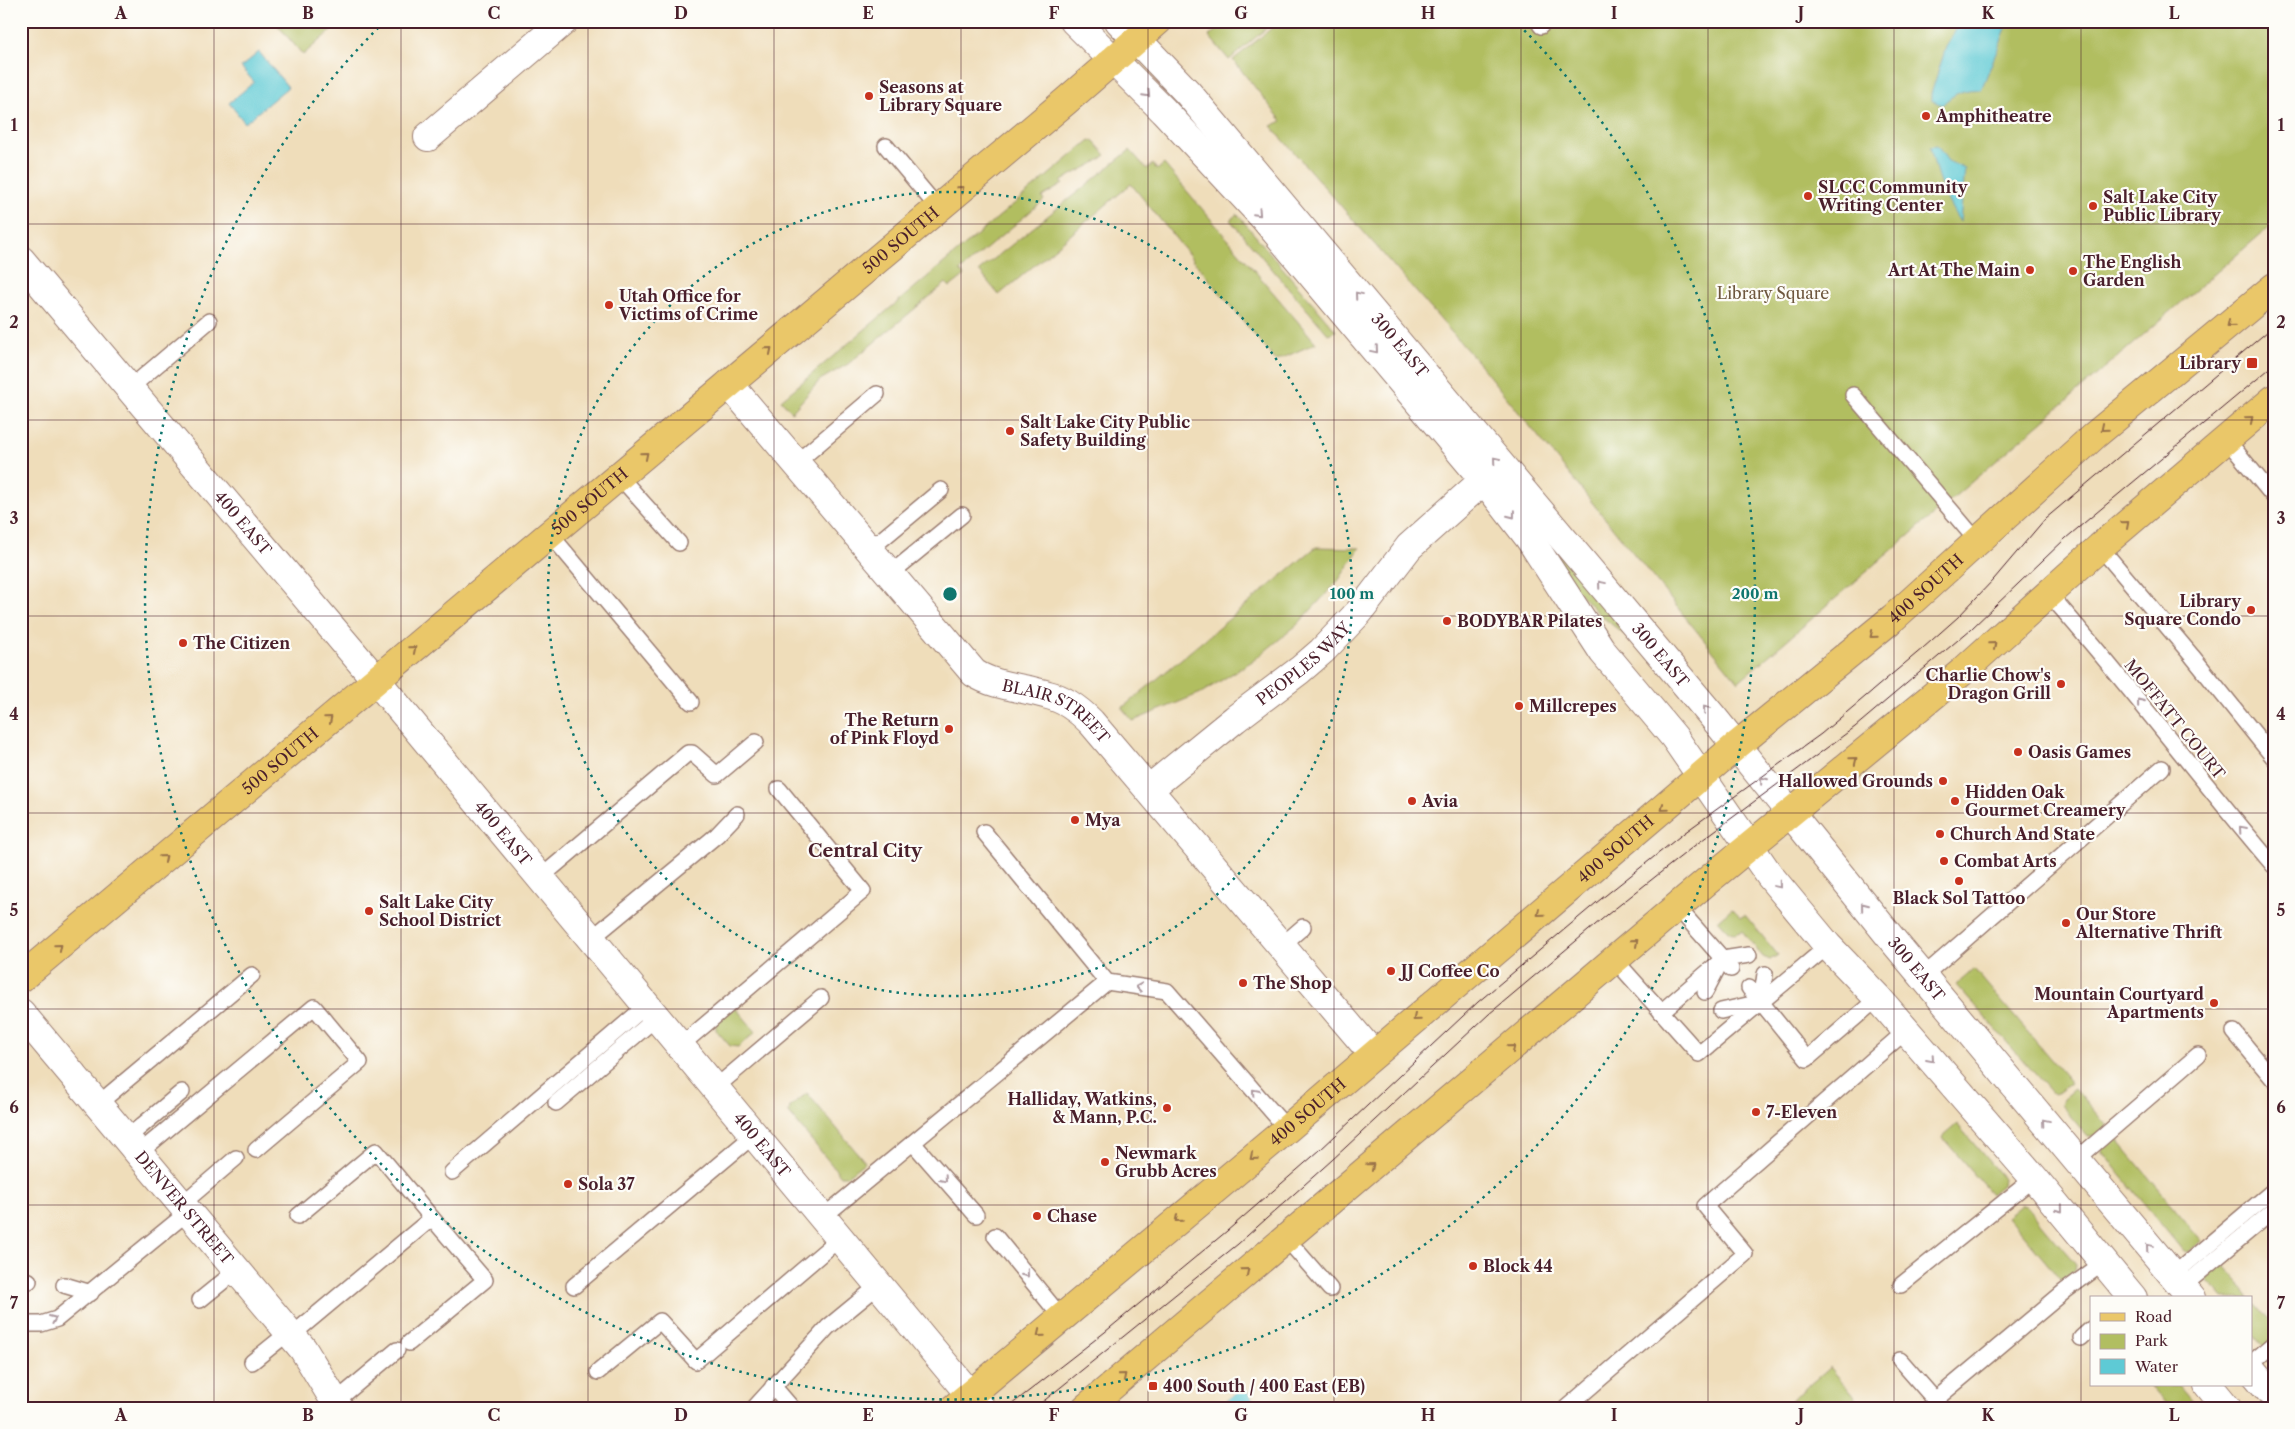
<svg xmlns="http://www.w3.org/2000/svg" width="2295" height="1429" viewBox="0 0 2295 1429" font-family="'Libre Caslon Text',serif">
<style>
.green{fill:#b1be61;stroke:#7e6e46}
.water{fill:#5ecad5;stroke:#547480}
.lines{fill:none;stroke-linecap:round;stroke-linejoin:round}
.lane-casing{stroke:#9c7e72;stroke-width:18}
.street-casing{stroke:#9c7e72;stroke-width:30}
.primary-casing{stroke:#9c7e72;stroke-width:30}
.lane{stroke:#fff;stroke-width:15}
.street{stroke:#fff;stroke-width:28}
.primary{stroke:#eac769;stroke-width:28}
.tram{stroke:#4a1f2b;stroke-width:1}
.oneway{stroke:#ae9aa0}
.oneway2{stroke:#9a734a}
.grid{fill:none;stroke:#4a1f2b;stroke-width:1;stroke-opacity:0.55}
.ring{fill:none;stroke:#0f766e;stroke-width:2.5;stroke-dasharray:2.5 5}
.poi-dot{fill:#c8321e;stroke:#fdfcf7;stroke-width:2}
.labels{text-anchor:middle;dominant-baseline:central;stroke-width:4.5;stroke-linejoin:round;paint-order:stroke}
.poi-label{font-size:16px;font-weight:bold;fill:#4a1f2b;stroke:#fdfcf7;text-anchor:start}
.street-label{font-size:16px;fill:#4a1f2b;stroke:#fdfcf7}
.park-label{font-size:16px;fill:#6e573e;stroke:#fdfcf7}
.neighbourhood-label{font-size:18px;font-weight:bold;fill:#4a1f2b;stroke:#fdfcf7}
.centre{fill:#0f766e;stroke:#fdfcf7;stroke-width:2.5}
.ring-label{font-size:15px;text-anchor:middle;font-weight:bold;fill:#0f766e;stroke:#fdfcf7;stroke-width:4.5;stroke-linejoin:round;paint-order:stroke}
.neatline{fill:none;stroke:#4a1f2b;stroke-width:2}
.grid-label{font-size:16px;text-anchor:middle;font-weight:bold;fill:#4a1f2b}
</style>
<rect width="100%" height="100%" fill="#fdfcf7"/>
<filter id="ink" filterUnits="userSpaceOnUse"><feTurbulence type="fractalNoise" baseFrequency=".02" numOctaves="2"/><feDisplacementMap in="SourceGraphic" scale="10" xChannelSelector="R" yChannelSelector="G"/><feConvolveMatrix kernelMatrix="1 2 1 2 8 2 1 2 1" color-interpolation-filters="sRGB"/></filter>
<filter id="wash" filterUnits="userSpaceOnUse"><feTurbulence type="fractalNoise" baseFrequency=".0096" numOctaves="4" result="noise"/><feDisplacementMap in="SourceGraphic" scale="20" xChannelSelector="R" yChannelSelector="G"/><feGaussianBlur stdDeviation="1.12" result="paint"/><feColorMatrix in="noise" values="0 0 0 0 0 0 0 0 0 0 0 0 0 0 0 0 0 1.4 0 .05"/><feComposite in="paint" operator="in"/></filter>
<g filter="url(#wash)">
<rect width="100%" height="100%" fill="#efddba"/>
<g class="green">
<path d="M274 21H332L336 26 303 55Z"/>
<path d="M1227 21H1275L1229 60 1209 36Z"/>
<path d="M1280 21H2267L2274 29V223L1738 682 1481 366 1271 126 1282 121 1233 60Z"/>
<path d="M1090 140 1094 142 1106 155C1092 167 1075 171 1061 182L1063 184 1042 197 1044 200 960 271 964 276 950 287 946 283 848 364 820 380 792 412 781 400Z"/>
<path d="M1130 150 1147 169 1153 164 1157 170 1164 164 1316 343 1276 361 1131 184 999 295 979 271Z"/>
<path d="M1237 214 1336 331 1328 334 1230 220Z"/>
<path d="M1477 448 1637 645 1599 614 1575 589Z"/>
<path d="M1316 547 1360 548 1338 581 1297 625 1254 660 1201 693 1133 721 1122 708Z"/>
<path d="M1732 908 1741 917 1745 915 1778 955 1770 960 1763 957 1742 931 1735 934 1728 931 1718 920Z"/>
<path d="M1974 969 2071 1083 2059 1092 2053 1094 1956 985Z"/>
<path d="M735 1007 756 1032 738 1047 730 1046 716 1030V1022Z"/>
<path d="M2075 1089 2107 1126 2095 1137H2088L2061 1105 2063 1099Z"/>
<path d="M807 1093 865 1162 847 1176H841L789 1113 790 1107Z"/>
<path d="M1957 1124 2003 1178 2002 1185 1991 1194 1942 1137Z"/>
<path d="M2114 1136 2202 1241 2188 1252 2183 1251 2102 1152 2103 1145Z"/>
<path d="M2021 1205 2026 1206 2076 1264 2075 1270 2062 1281 2007 1216Z"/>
<path d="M2220 1261 2251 1298H2223L2206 1278 2205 1275Z"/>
<path d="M2251 1298 2274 1325V1339L2265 1346 2251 1331Z"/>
<path d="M1829 1367 1863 1408H1782L1829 1368Z"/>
<path d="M2151 1385H2179L2198 1408H2169Z"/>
</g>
<g class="water">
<path d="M1961 21H2009L1981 90C1965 88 1954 93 1942 105L1931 100V94L1946 47Z"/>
<path d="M259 52 288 87 245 123 229 103 254 82 241 67Z"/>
<path d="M1937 146 1948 161 1965 169 1960 222C1944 198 1936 174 1930 147Z"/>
<path d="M1243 1387 1260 1408H1232L1226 1401Z"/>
</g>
</g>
<g filter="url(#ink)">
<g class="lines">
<defs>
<g id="lane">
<path d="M1538 21 1541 26"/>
<path d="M886 146 938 208"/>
<path d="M130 388 209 321"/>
<path d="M1853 395 1977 541"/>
<path d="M2226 439 2274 497"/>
<path d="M796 463 877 394"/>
<path d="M619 476 679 543"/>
<path d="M550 534 691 702"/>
<path d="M2100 547 2192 656 2274 758"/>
<path d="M869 550 941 490"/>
<path d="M890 574 962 515"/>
<path d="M2049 594C2127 682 2197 776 2274 866"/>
<path d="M984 832 1107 982 1167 991 1287 1129"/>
<path d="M540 878 688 753H692L717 775 756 742"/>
<path d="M591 939 717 835 737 814"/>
<path d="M1281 946 1303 927"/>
<path d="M1615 960 1699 1054 1828 946"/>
<path d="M1731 969 1723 959 1749 955"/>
<path d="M1922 977 2162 768"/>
<path d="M1749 988 1761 1002 1765 974"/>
<path d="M1705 992 1717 969"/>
<path d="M1721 1011 1761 1002 1807 1059 1878 998"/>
<path d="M1661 1012 1723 959 1677 907"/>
<path d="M2234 1032 2274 1080"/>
<path d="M680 1046 863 891 779 789"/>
<path d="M715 1088 821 998"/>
<path d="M556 1103 656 1018"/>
<path d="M98 1104 252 975"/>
<path d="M127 1138 182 1092"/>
<path d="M913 1143 976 1215"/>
<path d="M139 1153 314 1007 360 1062 256 1150"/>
<path d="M2076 1160 2198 1055"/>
<path d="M452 1172 646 1006"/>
<path d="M182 1204 236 1158"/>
<path d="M823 1217 1107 982"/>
<path d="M995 1236 1061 1317"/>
<path d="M1285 1237 1330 1289"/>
<path d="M2173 1275 2274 1190"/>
<path d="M21 1280 29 1281"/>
<path d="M64 1285 91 1293"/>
<path d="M1901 1285 2034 1178"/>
<path d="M574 1286 754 1135"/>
<path d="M2182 1287 2274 1210"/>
<path d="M200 1300 237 1270"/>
<path d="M21 1324H41L57 1319 188 1212"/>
<path d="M292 1335 432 1218 376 1151 298 1216"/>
<path d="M2081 1338 2091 1329"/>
<path d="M409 1343 485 1280 432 1218"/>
<path d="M1900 1360 1935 1400 2065 1291 2103 1263"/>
<path d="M252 1362 289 1332"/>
<path d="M2251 1363 2274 1344"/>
<path d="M598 1372 660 1321 696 1361 840 1238"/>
<path d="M773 1386 792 1408"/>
<path d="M335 1402 397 1350"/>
<path d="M754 1408 828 1327 879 1285"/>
<path d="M1566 1408 1745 1254 1705 1206 1907 1030"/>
</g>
<g id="street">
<path d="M1074 21 1164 111 1264 218 1484 480 1529 538 1603 652 1674 737 1770 876 1828 946 1878 998 2034 1178 2133 1298"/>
<path id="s1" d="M1119 21 1188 93 1713 717 1895 943 2192 1298"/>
<path d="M428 137 564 21"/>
<path id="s2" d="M21 260 376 680 981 1408"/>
<path id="s3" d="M729 384 974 673C996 687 1023 687 1048 695 1065 699 1079 710 1091 722L1373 1054"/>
<path id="s4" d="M1149 789 1235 719 1300 670 1322 651 1360 611 1409 547 1484 480"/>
<path id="s5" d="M21 1013 303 1349 339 1408"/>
<path d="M2251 1369 2274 1396"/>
<path d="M2208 1385 2227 1408"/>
</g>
<g id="primary">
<path id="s6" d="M21 978 1066 101 1158 21"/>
<path id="s7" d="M954 1408 1287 1129 1736 746 1893 618 2095 435 2274 287"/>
<path d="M1086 1408 1706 882 1962 672 2100 547 2274 399"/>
</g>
</defs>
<use href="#lane" class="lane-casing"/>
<use href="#street" class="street-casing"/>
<use href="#primary" class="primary-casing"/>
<use href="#lane" class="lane"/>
<use href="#street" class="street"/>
<use href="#primary" class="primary"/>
<g class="tram">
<path d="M1007 1408 1105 1332 1227 1231 1320 1150 1478 1002 1596 903 1684 833 1821 734 1923 648 1958 617 1994 579 2045 519 2274 326"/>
<path d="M1035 1408 1238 1244 1332 1160 1489 1014 1607 915 1694 846 1855 727 1971 629 2066 538 2274 365"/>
</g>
</g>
<defs><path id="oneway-chevron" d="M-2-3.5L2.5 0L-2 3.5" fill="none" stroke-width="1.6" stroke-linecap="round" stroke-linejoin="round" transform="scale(1.25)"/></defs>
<g class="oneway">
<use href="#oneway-chevron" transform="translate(1147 94) rotate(46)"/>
<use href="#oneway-chevron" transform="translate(1258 213) rotate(47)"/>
<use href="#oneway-chevron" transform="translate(1358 295) rotate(-130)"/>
<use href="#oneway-chevron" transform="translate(1375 350) rotate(50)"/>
<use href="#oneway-chevron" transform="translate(1496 460) rotate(-130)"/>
<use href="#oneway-chevron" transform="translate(1512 515) rotate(52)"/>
<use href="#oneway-chevron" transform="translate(1601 584) rotate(-130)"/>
<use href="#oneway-chevron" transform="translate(2140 702) rotate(-129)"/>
<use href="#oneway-chevron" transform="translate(1706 709) rotate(-130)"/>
<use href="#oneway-chevron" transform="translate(1763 780) rotate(-129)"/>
<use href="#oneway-chevron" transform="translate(2242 829) rotate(-131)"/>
<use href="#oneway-chevron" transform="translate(1778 885) rotate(50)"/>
<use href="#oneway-chevron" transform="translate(1864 906) rotate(-129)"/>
<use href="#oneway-chevron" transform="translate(1139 987) rotate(-171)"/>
<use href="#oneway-chevron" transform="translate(1931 1059) rotate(49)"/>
<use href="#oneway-chevron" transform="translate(1255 1092) rotate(-131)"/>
<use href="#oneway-chevron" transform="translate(2045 1122) rotate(-130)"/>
<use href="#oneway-chevron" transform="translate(944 1179) rotate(49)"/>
<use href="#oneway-chevron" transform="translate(2060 1209) rotate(51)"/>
<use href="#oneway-chevron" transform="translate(2149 1247) rotate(-130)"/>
<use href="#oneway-chevron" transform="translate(1026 1274) rotate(51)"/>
<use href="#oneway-chevron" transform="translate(53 1319) rotate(-23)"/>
</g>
<g class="oneway2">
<use href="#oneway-chevron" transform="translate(961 189) rotate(-40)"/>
<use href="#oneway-chevron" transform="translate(2230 324) rotate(140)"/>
<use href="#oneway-chevron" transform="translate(769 350) rotate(-40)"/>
<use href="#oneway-chevron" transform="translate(2250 419) rotate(-40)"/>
<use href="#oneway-chevron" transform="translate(2104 428) rotate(140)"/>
<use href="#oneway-chevron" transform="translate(645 455) rotate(-40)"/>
<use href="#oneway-chevron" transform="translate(2126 524) rotate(-41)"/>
<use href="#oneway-chevron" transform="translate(1873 635) rotate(141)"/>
<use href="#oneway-chevron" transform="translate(1993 645) rotate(-41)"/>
<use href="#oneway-chevron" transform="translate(413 649) rotate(-40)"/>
<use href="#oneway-chevron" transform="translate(329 719) rotate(-40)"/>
<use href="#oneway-chevron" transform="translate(1854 760) rotate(-39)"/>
<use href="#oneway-chevron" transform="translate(1664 808) rotate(140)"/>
<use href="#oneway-chevron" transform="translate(164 858) rotate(-40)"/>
<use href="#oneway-chevron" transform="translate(1540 913) rotate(140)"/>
<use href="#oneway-chevron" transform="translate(1635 942) rotate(-41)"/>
<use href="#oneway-chevron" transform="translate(59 947) rotate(-40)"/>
<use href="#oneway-chevron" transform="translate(1416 1018) rotate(140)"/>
<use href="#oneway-chevron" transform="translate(1512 1048) rotate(-40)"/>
<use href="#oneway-chevron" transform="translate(1253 1157) rotate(140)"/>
<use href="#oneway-chevron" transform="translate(1371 1166) rotate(-40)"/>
<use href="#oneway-chevron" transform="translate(1178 1219) rotate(140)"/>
<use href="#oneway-chevron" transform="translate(1246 1271) rotate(-40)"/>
<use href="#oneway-chevron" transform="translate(1040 1334) rotate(141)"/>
<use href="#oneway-chevron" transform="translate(1123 1376) rotate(-40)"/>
</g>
</g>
<path class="grid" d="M214 21V1408M401 21V1408M588 21V1408M774 21V1408M961 21V1408M1148 21V1408M1334 21V1408M1521 21V1408M1708 21V1408M1894 21V1408M2081 21V1408M21 224H2274M21 420H2274M21 616H2274M21 813H2274M21 1009H2274M21 1205H2274"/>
<g class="ring">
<circle cx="950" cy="594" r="402"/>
<path d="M1519 25A805 805 0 1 1 381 25"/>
</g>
<g class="poi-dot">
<circle cx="869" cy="96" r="5"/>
<circle cx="1926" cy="116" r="5"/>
<circle cx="1808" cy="196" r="5"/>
<circle cx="2093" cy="206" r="5"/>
<circle cx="2030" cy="270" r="5"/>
<circle cx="2073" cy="271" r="5"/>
<circle cx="609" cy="305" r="5"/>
<rect x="2246" y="357" width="12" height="12" rx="2.5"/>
<circle cx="1010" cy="431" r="5"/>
<circle cx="2251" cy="610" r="5"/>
<circle cx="1447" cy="621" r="5"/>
<circle cx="183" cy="643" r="5"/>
<circle cx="2061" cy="684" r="5"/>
<circle cx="1519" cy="706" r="5"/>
<circle cx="949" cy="729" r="5"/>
<circle cx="2018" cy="752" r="5"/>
<circle cx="1943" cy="781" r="5"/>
<circle cx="1412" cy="801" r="5"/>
<circle cx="1955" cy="801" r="5"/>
<circle cx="1075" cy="820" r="5"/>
<circle cx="1940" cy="834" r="5"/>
<circle cx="1944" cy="861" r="5"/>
<circle cx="1959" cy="881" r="5"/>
<circle cx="369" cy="911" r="5"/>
<circle cx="2066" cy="923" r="5"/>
<circle cx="1391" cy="971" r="5"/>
<circle cx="1243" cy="983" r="5"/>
<circle cx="2214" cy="1003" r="5"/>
<circle cx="1167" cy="1108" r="5"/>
<circle cx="1756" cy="1112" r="5"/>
<circle cx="1105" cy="1162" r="5"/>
<circle cx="568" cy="1184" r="5"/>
<circle cx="1037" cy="1216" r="5"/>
<circle cx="1473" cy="1266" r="5"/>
<rect x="1148" y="1381" width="10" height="10" rx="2.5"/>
</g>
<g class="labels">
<g class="poi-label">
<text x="879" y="87">Seasons at<tspan x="879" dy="18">Library Square</tspan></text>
<text x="1936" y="116">Amphitheatre</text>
<text x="1818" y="187">SLCC Community<tspan x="1818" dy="18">Writing Center</tspan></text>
<text x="2103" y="197">Salt Lake City<tspan x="2103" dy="18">Public Library</tspan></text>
<text x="2083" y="262">The English<tspan x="2083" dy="18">Garden</tspan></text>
<text x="2020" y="270" text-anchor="end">Art At The Main</text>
<text x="619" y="296">Utah Office for<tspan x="619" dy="18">Victims of Crime</tspan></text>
<text x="2241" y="363" text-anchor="end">Library</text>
<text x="1020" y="422">Salt Lake City Public<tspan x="1020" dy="18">Safety Building</tspan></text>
<text x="2241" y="601" text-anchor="end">Library<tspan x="2241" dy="18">Square Condo</tspan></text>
<text x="1457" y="621">BODYBAR Pilates</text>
<text x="193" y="643">The Citizen</text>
<text x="2051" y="675" text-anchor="end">Charlie Chow's<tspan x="2051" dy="18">Dragon Grill</tspan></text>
<text x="1529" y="706">Millcrepes</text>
<text x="939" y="720" text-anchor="end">The Return<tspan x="939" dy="18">of Pink Floyd</tspan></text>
<text x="2028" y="752">Oasis Games</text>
<text x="1933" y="781" text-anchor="end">Hallowed Grounds</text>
<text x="1965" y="792">Hidden Oak<tspan x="1965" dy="18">Gourmet Creamery</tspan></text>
<text x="1422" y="801">Avia</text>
<text x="1085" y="820">Mya</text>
<text x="1950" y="834">Church And State</text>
<text x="1954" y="861">Combat Arts</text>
<text x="1959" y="898" text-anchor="middle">Black Sol Tattoo</text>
<text x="379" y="902">Salt Lake City<tspan x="379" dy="18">School District</tspan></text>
<text x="2076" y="914">Our Store<tspan x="2076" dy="18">Alternative Thrift</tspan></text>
<text x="1401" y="971">JJ Coffee Co</text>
<text x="1253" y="983">The Shop</text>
<text x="2204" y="994" text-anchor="end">Mountain Courtyard<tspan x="2204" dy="18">Apartments</tspan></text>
<text x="1157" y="1099" text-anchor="end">Halliday, Watkins,<tspan x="1157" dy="18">&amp; Mann, P.C.</tspan></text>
<text x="1766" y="1112">7-Eleven</text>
<text x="1115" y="1153">Newmark<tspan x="1115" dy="18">Grubb Acres</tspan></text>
<text x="578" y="1184">Sola 37</text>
<text x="1047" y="1216">Chase</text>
<text x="1483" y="1266">Block 44</text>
<text x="1163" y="1386">400 South / 400 East (EB)</text>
</g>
<g class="street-label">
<text stroke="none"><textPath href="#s6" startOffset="1148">500 SOUTH</textPath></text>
<text stroke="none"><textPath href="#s1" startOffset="429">300 EAST</textPath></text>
<text stroke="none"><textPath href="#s6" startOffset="742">500 SOUTH</textPath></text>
<text stroke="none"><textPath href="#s2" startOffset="344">400 EAST</textPath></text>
<text stroke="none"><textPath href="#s7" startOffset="1271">400 SOUTH</textPath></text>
<text stroke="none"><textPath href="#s1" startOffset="834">300 EAST</textPath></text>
<text stroke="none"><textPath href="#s4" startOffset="199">PEOPLES WAY</textPath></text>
<text stroke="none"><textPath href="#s3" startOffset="471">BLAIR STREET</textPath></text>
<text transform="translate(2175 719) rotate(51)">MOFFATT COURT</text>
<text stroke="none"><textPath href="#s6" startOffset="338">500 SOUTH</textPath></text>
<text stroke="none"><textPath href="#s2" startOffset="749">400 EAST</textPath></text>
<text stroke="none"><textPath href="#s7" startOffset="866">400 SOUTH</textPath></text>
<text stroke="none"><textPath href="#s1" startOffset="1239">300 EAST</textPath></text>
<text stroke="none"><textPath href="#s7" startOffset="461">400 SOUTH</textPath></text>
<text stroke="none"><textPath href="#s2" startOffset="1154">400 EAST</textPath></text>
<text stroke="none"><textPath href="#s5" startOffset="254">DENVER STREET</textPath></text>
</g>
<g class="park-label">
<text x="1773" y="293">Library Square</text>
</g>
<g class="neighbourhood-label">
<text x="865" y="851">Central City</text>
</g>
</g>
<circle cx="950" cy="594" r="8" class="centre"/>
<g class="ring-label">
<text x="1352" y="599">100 m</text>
<text x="1755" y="599">200 m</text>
</g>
<rect width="2295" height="1429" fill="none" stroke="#fdfcf7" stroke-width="55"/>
<rect x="2090" y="1296" width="162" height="90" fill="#fdfcf7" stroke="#b5a4a5"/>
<rect x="2100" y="1313" width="25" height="8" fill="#eac769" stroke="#b5a4a5"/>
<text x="2135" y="1322" font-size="15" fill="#4a1f2b">Road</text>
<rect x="2100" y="1334" width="25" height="15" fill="#b1be61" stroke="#b5a4a5"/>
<text x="2135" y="1346" font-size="15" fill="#4a1f2b">Park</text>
<rect x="2100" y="1359" width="25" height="15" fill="#5ecad5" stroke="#b5a4a5"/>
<text x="2135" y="1372" font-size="15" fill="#4a1f2b">Water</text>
<rect x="28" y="28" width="2240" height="1374" class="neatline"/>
<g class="grid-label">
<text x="121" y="19">A</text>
<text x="308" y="19">B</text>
<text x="494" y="19">C</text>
<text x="681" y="19">D</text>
<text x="868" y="19">E</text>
<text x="1054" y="19">F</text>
<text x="1241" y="19">G</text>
<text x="1428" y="19">H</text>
<text x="1614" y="19">I</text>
<text x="1801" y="19">J</text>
<text x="1988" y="19">K</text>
<text x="2174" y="19">L</text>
<text x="14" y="131">1</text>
<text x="2281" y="131">1</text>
<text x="14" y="328">2</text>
<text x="2281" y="328">2</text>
<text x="14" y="524">3</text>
<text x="2281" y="524">3</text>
<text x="14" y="720">4</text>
<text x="2281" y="720">4</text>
<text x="14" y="916">5</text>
<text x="2281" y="916">5</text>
<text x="14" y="1113">6</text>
<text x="2281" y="1113">6</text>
<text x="14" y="1309">7</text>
<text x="2281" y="1309">7</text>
<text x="121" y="1421">A</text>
<text x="308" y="1421">B</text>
<text x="494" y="1421">C</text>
<text x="681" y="1421">D</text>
<text x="868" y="1421">E</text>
<text x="1054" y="1421">F</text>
<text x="1241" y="1421">G</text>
<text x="1428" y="1421">H</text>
<text x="1614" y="1421">I</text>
<text x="1801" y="1421">J</text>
<text x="1988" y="1421">K</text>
<text x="2174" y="1421">L</text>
</g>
</svg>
